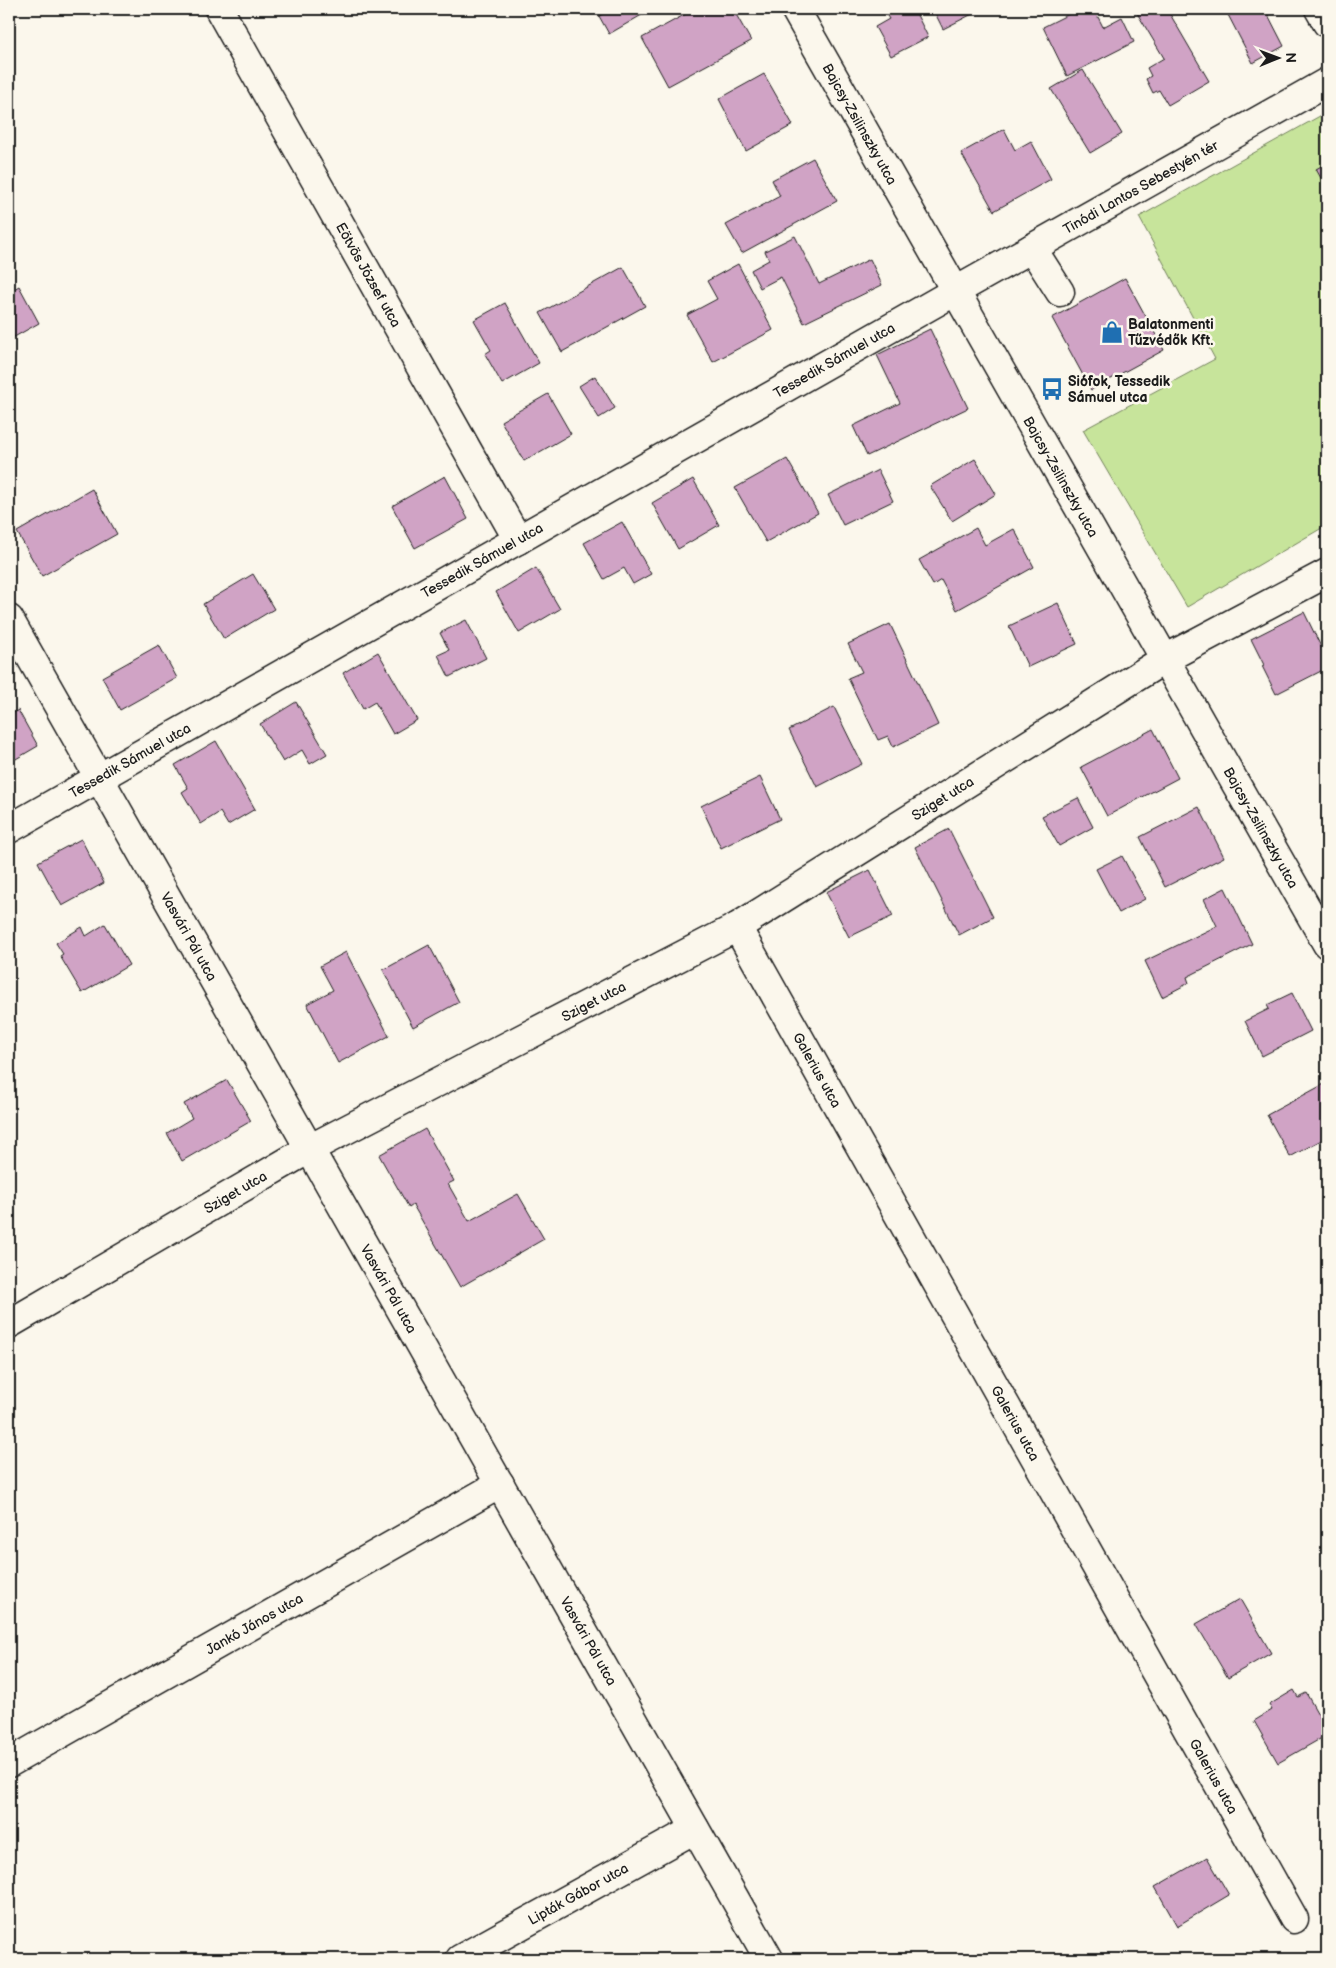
<svg xmlns="http://www.w3.org/2000/svg" width="1336" height="1968" viewBox="0 0 1336 1968" font-family="'Balsamiq Sans',sans-serif">
<style>
.green{fill:#c7e49b;stroke:#72805c}
.building{fill:#d0a3c5;stroke:#1c1c1c}
.lines{fill:none;stroke-linecap:round;stroke-linejoin:round}
.minor-casing{stroke:#1c1c1c;stroke-width:31}
.minor{stroke:#fbf7ec;stroke-width:28}
.labels{text-anchor:middle;dominant-baseline:central;stroke-width:5;stroke-linejoin:round;paint-order:stroke}
.street-label{font-size:14px;fill:#1c1c1c;stroke:#fbf7ec}
.poi-label{font-size:14px;font-weight:bold;fill:#1c1c1c;stroke:#fbf7ec;text-anchor:start}
</style>
<rect width="100%" height="100%" fill="#fbf7ec"/>
<filter id="ink" filterUnits="userSpaceOnUse"><feTurbulence type="fractalNoise" baseFrequency=".02" numOctaves="2"/><feDisplacementMap in="SourceGraphic" scale="10" xChannelSelector="R" yChannelSelector="G"/><feConvolveMatrix kernelMatrix="1 2 1 2 8 2 1 2 1" color-interpolation-filters="sRGB"/></filter>
<g filter="url(#ink)">
<path class="green" d="M1327 112V525L1187 607 1083 430 1215 359 1139 217Z"/>
<g class="building">
<path d="M612 9H652L609 34 599 16Z"/>
<path d="M695 9H733L751 41 668 86 642 38Z"/>
<path d="M888 9H914L928 37 891 56 875 27 889 19 884 11Z"/>
<path d="M933 9H982L943 29Z"/>
<path d="M1079 9H1094L1103 27 1122 17 1134 42 1067 76 1043 27Z"/>
<path d="M1145 9H1167L1209 81 1168 105 1159 90 1153 93 1146 79 1151 76 1147 68 1164 58 1137 13Z"/>
<path d="M1225 9H1265L1284 46 1253 63Z"/>
<path d="M1083 70 1122 134 1090 153 1051 89Z"/>
<path d="M764 74 793 125 746 151 719 99Z"/>
<path d="M1004 129 1015 150 1031 141 1051 179 994 211 961 153Z"/>
<path d="M813 158 837 201 742 253 726 225 780 196 772 180Z"/>
<path d="M1327 163V189L1316 169Z"/>
<path d="M795 236 819 284 870 259 882 285 804 323 781 277 760 288 751 270 769 260 765 251Z"/>
<path d="M738 264 773 330 713 362 687 315 717 299 707 281Z"/>
<path d="M623 267 645 306 562 352 540 313Z"/>
<path d="M1125 278 1164 350 1091 390 1052 318Z"/>
<path d="M19 286 39 323 9 340V292Z"/>
<path d="M505 303 539 363 502 384 485 354 491 350 474 320Z"/>
<path d="M930 329 968 408 867 456 853 426 900 403 877 355Z"/>
<path d="M595 376 615 408 599 418 579 386Z"/>
<path d="M548 394 571 434 524 461 501 421Z"/>
<path d="M787 459 818 513 766 542 735 488Z"/>
<path d="M975 459 996 494 952 521 930 486Z"/>
<path d="M878 470 893 501 843 525 828 495Z"/>
<path d="M445 476 468 519 415 548 392 506Z"/>
<path d="M693 479 719 525 678 549 652 503Z"/>
<path d="M92 489 117 534 42 576 17 532Z"/>
<path d="M622 522 651 574 633 584 624 568 604 579 584 543Z"/>
<path d="M976 528 985 545 1014 529 1034 567 957 610 941 580 933 585 919 560Z"/>
<path d="M536 568 560 609 519 633 496 592Z"/>
<path d="M253 574 274 609 224 639 203 604Z"/>
<path d="M1058 603 1077 644 1028 667 1009 626Z"/>
<path d="M1304 612 1327 659V668L1276 694 1262 666 1264 665 1251 639Z"/>
<path d="M466 620 486 658 449 677 438 655 449 650 440 633Z"/>
<path d="M890 624 938 725 893 747 888 736 878 740 848 678 862 672 848 644Z"/>
<path d="M159 645 177 678 120 710 102 677Z"/>
<path d="M378 652 417 720 393 734 375 702 363 709 343 673Z"/>
<path d="M296 702 327 754 310 764 302 750 283 762 260 724Z"/>
<path d="M834 707 862 764 817 787 789 730Z"/>
<path d="M18 710 38 746 9 763V716Z"/>
<path d="M1153 729 1178 778 1107 816 1081 767Z"/>
<path d="M216 741 255 809 228 825 220 812 201 824 182 792 188 788 175 765Z"/>
<path d="M760 777 780 819 721 848 701 806Z"/>
<path d="M1078 798 1093 827 1059 846 1042 816Z"/>
<path d="M1199 807 1224 857 1165 887 1140 837Z"/>
<path d="M949 829 993 917 959 935 915 847Z"/>
<path d="M81 839 104 883 62 906 38 862Z"/>
<path d="M1122 856 1145 899 1119 913 1096 869Z"/>
<path d="M870 870 893 916 849 937 826 892Z"/>
<path d="M1225 888 1252 944 1187 977 1189 983 1162 997 1145 961 1217 926 1204 899Z"/>
<path d="M105 924 129 965 82 993 60 956 63 954 56 943 82 927 86 936Z"/>
<path d="M429 945 459 1002 413 1027 383 970Z"/>
<path d="M346 952 389 1036 338 1063 307 1004 333 990 320 966Z"/>
<path d="M1292 993 1311 1031 1262 1056 1245 1021 1269 1009 1267 1005Z"/>
<path d="M227 1080 251 1121 182 1161 167 1133 192 1118 184 1104Z"/>
<path d="M1326 1083 1327 1137 1290 1157 1267 1115Z"/>
<path d="M425 1129 454 1181 448 1184 469 1221 518 1194 544 1239 460 1287 413 1205 409 1208 379 1155Z"/>
<path d="M1240 1599 1271 1653 1228 1678 1196 1624Z"/>
<path d="M1294 1690 1298 1697 1306 1693 1327 1730V1735L1278 1763 1254 1721 1272 1710 1269 1705Z"/>
<path d="M1207 1857 1229 1895 1177 1926 1155 1887Z"/>
</g>
<g class="lines">
<defs>
<g id="minor">
<path id="s1" d="M219 9 518 540"/>
<path id="s2" d="M795 9C971 322 1151 632 1327 944"/>
<path d="M1319 9 1327 23"/>
<path d="M1032 248 1060 292"/>
<path id="s3" d="M9 619 769 1959"/>
<path id="s4" d="M9 829 954 292 1327 82"/>
<path id="s5" d="M737 927 1294 1919"/>
<path id="s6" d="M9 1324 309 1149 737 927 1165 659 1327 573"/>
<path id="s7" d="M9 1763 500 1484"/>
<path id="s8" d="M460 1959 695 1829"/>
</g>
</defs>
<use href="#minor" class="minor-casing"/>
<use href="#minor" class="minor"/>
</g>
</g>
<defs>
<symbol id="shop-bare" viewBox="-9 -9 18 18"><path d="M-5-2.5h2.3a2.7 3.5 0 0 1 5.4 0H5L5.5 6h-11ZM-1.5-2.5h3a1.5 2.3 0 0 0-3 0Z" fill="#1f6fb2" stroke="#fbf7ec" stroke-width="2.5" paint-order="stroke"/></symbol>
<symbol id="bus-bare" viewBox="-9 -9 18 18"><path d="M-5-6H5V4H4V6H2V4H-2V6H-4V4H-5ZM-3.5-4V0h7V-4ZM-3.5 1.2v1.5H-2V1.2ZM2 1.2v1.5H3.5V1.2Z" fill="#1f6fb2" stroke="#fbf7ec" stroke-width="2.5" paint-order="stroke"/></symbol>
</defs>
<g fill-rule="evenodd">
<use href="#shop-bare" x="1096" y="316" width="32" height="32"/>
<use href="#bus-bare" x="1036" y="373" width="32" height="32"/>
</g>
<g class="labels">
<g class="street-label">
<text stroke="none"><textPath href="#s2" startOffset="132">Bajcsy-Zsilinszky utca</textPath></text>
<text stroke="none"><textPath href="#s4" startOffset="1301">Tinódi Lantos Sebestyén tér</textPath></text>
<text stroke="none"><textPath href="#s1" startOffset="305">Eötvös József utca</textPath></text>
<text stroke="none"><textPath href="#s4" startOffset="949">Tessedik Sámuel utca</textPath></text>
<text stroke="none"><textPath href="#s2" startOffset="538">Bajcsy-Zsilinszky utca</textPath></text>
<text stroke="none"><textPath href="#s4" startOffset="544">Tessedik Sámuel utca</textPath></text>
<text stroke="none"><textPath href="#s4" startOffset="139">Tessedik Sámuel utca</textPath></text>
<text stroke="none"><textPath href="#s6" startOffset="1072">Sziget utca</textPath></text>
<text stroke="none"><textPath href="#s2" startOffset="942">Bajcsy-Zsilinszky utca</textPath></text>
<text stroke="none"><textPath href="#s3" startOffset="365">Vasvári Pál utca</textPath></text>
<text stroke="none"><textPath href="#s6" startOffset="668">Sziget utca</textPath></text>
<text stroke="none"><textPath href="#s5" startOffset="164">Galerius utca</textPath></text>
<text stroke="none"><textPath href="#s6" startOffset="262">Sziget utca</textPath></text>
<text stroke="none"><textPath href="#s3" startOffset="770">Vasvári Pál utca</textPath></text>
<text stroke="none"><textPath href="#s5" startOffset="569">Galerius utca</textPath></text>
<text stroke="none"><textPath href="#s7" startOffset="282">Jankó János utca</textPath></text>
<text stroke="none"><textPath href="#s3" startOffset="1175">Vasvári Pál utca</textPath></text>
<text stroke="none"><textPath href="#s5" startOffset="974">Galerius utca</textPath></text>
<text stroke="none"><textPath href="#s8" startOffset="135">Lipták Gábor utca</textPath></text>
</g>
<g class="poi-label">
<text x="1128" y="324">Balatonmenti<tspan x="1128" dy="16">Tűzvédők Kft.</tspan></text>
<text x="1068" y="381">Siófok, Tessedik<tspan x="1068" dy="16">Sámuel utca</tspan></text>
</g>
</g>
<rect width="1336" height="1968" fill="none" stroke="#fbf7ec" stroke-width="30"/>
<rect x="15" y="15" width="1306" height="1938" fill="none" stroke="#1c1c1c" stroke-width="2" filter="url(#ink)"/>
<g transform="translate(1278 58) rotate(89)" stroke="#fbf7ec" stroke-width="4" paint-order="stroke">
<path d="M0-4L9 19L0 12L-9 19Z" fill="#1c1c1c"/>
<text y="-8" font-size="14" font-weight="bold" text-anchor="middle" fill="#1c1c1c">N</text>
</g>
</svg>
